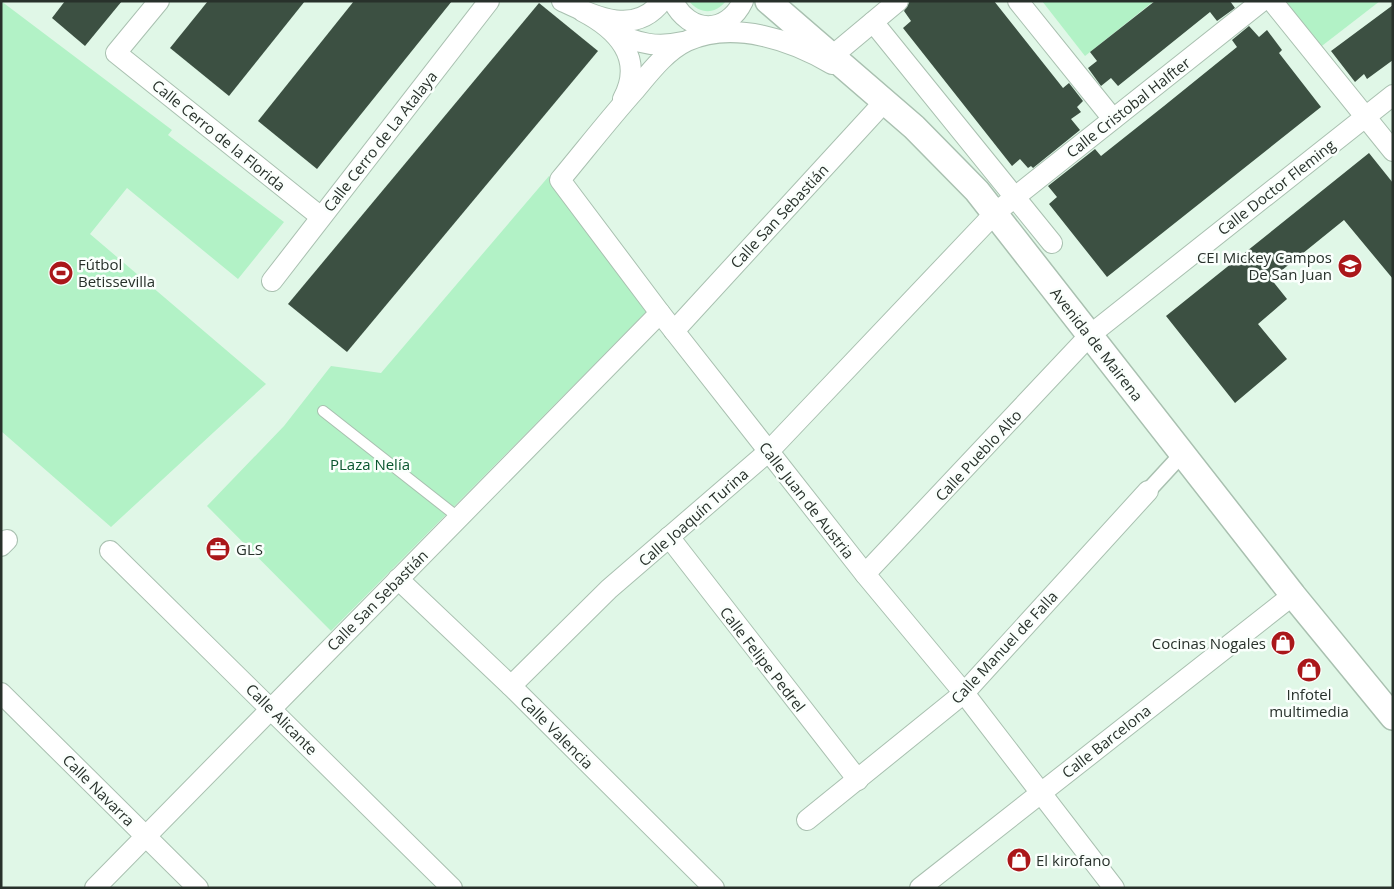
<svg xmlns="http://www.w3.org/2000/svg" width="1394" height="889" viewBox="0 0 1394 889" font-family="'Open Sans',sans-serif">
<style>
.green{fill:#b2f2c6}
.building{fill:#3c5042}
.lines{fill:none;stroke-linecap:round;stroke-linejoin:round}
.service-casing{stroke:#a9c0b0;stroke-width:12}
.pedestrian-casing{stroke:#a9c0b0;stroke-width:18}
.minor-casing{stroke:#a9c0b0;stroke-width:22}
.tertiary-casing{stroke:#a9c0b0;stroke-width:28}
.service{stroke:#fff;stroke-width:10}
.pedestrian{stroke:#fff;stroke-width:15}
.minor{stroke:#fff;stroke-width:20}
.tertiary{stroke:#fff;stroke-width:25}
.labels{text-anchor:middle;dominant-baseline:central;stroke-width:5;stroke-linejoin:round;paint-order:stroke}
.street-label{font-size:15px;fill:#28312b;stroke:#fafffc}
.poi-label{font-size:15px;fill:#28312b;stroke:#fafffc;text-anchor:start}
.park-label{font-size:15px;fill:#08552e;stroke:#fafffc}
</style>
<rect width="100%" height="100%" fill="#e0f7e7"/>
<g class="green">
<path d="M1 1 172 130 168 135 284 222 238 279 127 188 90 234 266 384 111 527 1 431Z"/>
<path d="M689 1H726C716 14 700 15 689 1Z"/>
<path d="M1042 1H1154L1085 56Z"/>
<path d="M1272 1H1380L1314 52Z"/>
<path d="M549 176 647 311 331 631 207 506 284 426 331 366 381 373Z"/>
</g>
<g class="building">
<path d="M65 1H122L85 46 52 18Z"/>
<path d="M208 1H305L229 96 170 48Z"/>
<path d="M354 1H452L317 169 258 121Z"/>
<path d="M910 1H994L1063 88 1069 83 1083 101 1077 107 1081 112 1071 119 1080 130 1033 168 1031 166 1028 168 1020 159 1012 166 903 28 911 21 904 11Z"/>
<path d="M1155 1H1230L1235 8 1217 21 1210 12 1118 86 1111 78 1101 86 1088 68 1097 61 1090 52Z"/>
<path d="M539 3 598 51 347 352 288 304Z"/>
<path d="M1393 5V60L1367 79 1364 74 1355 82 1331 51Z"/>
<path d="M1249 26 1259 37 1267 30 1282 50 1279 53 1321 107 1107 277 1049 204 1057 197 1048 186 1095 149 1101 156 1164 106 1237 47 1232 40Z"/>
<path d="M1369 153 1393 183V279L1344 220 1271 279 1287 299 1258 324 1287 359 1235 403 1166 316Z"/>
</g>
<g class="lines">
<defs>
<path id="service" d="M323 411 459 518"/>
<path id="pedestrian" d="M1148 491 1183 453"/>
<g id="minor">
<path d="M159 1 116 53 321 217"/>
<path d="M562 1C594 16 635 37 662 1"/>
<path d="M673 1C689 34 727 35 743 1"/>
<path d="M1018 1 1113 119"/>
<path d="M1272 1 1393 151"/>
<path d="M582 11C617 29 645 58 623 99"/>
<path d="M873 22 1052 243"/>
<path d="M615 32C637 44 658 48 683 42"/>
<path d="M831 57 898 1"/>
<path d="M832 64C792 40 733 20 687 41 666 51 650 72 635 90 609 119 585 150 560 180L660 313 865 574 964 693 1114 888"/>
<path d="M272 281 489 1"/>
<path d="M674 331 885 101"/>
<path d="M669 537 858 780"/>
<path d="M1 546 7 540"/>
<path d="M110 551 452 888"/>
<path d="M865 574 1090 335 1393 95"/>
<path d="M398 579 511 686 714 888"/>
<path d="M511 686 609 589 769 451 995 213 1262 1"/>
<path d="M1 693 198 888"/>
<path d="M807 820 964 693 1148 491"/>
<path d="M95 888 660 313"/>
<path d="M920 888 1293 595"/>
</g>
<path id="tertiary" d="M768 1 914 127 977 191 1293 595 1393 717"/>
</defs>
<use href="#service" class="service-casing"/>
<use href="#pedestrian" class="pedestrian-casing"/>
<use href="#minor" class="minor-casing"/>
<use href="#tertiary" class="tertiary-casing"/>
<use href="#service" class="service"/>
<use href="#pedestrian" class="pedestrian"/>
<use href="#minor" class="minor"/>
<use href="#tertiary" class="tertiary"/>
</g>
<defs>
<symbol id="school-disc" viewBox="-11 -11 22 22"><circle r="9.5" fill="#aa171a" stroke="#fafffc"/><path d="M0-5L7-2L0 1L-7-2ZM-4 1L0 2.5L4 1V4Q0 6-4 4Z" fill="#fff"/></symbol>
<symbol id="stadium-disc" viewBox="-11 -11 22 22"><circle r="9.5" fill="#aa171a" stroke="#fafffc"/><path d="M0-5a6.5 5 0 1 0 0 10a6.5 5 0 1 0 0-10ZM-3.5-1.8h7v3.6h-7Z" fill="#fff"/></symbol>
<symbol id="office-disc" viewBox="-11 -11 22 22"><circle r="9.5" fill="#aa171a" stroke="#fafffc"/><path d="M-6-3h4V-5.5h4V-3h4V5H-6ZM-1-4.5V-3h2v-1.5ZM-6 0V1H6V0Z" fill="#fff"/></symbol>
<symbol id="shop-disc" viewBox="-11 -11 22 22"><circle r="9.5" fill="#aa171a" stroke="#fafffc"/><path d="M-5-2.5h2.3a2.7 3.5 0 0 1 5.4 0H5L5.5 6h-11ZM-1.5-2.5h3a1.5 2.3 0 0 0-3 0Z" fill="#fff"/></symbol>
</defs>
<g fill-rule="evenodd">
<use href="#school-disc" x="1336" y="252" width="28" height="28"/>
<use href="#stadium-disc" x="47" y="259" width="28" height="28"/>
<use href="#office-disc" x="204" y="535" width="28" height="28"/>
<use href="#shop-disc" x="1269" y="629" width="28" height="28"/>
<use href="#shop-disc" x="1295" y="656" width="28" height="28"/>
<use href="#shop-disc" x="1005" y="846" width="28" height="28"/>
</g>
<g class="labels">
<g class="street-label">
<text transform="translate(1128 107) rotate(-38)">Calle Cristobal Halfter</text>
<text transform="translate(219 135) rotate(39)">Calle Cerro de la Florida</text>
<text transform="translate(380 141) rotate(-52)">Calle Cerro de La Atalaya</text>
<text transform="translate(1276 187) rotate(-38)">Calle Doctor Fleming</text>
<text transform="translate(779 216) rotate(-47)">Calle San Sebastián</text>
<text transform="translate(1097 344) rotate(52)">Avenida de Mairena</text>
<text transform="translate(978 455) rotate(-47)">Calle Pueblo Alto</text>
<text transform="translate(807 500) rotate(52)">Calle Juan de Austria</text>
<text transform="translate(693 517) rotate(-41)">Calle Joaquín Turina</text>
<text transform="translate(377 600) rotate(-45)">Calle San Sebastián</text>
<text transform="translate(1004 647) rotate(-47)">Calle Manuel de Falla</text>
<text transform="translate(763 659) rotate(52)">Calle Felipe Pedrel</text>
<text transform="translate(282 719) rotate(45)">Calle Alicante</text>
<text transform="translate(557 732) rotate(45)">Calle Valencia</text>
<text transform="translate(1106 741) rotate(-38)">Calle Barcelona</text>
<text transform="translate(99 790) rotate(45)">Calle Navarra</text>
</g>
<g class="poi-label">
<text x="1332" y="257" text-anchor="end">CEI Mickey Campos<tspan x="1332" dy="17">De San Juan</tspan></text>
<text x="78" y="264">Fútbol<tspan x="78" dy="17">Betissevilla</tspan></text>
<text x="236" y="549">GLS</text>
<text x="1266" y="643" text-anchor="end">Cocinas Nogales</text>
<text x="1309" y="694" text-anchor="middle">Infotel<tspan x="1309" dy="17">multimedia</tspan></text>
<text x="1036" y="860">El kirofano</text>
</g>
<g class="park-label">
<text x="370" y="464">PLaza Nelía</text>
</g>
</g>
<rect width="1394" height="889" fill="none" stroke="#28312b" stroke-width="5"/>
</svg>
